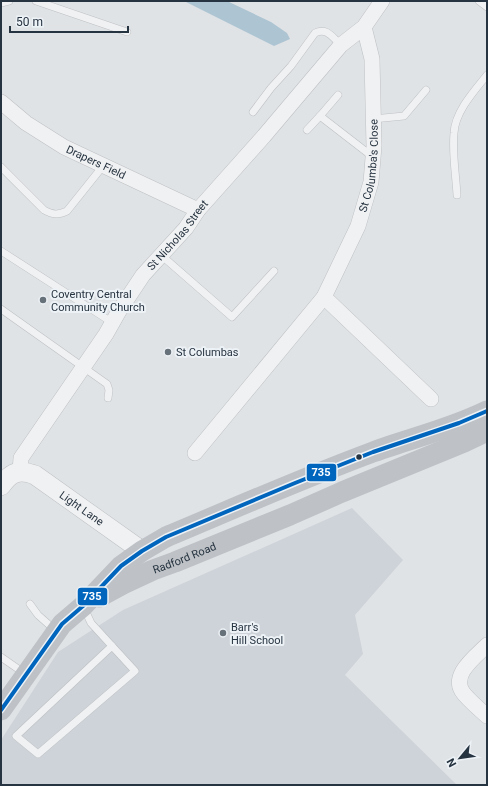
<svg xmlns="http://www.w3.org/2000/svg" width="488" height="786" viewBox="0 0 488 786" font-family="Roboto,sans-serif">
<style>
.built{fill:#ced3d9}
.water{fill:#adc4d2}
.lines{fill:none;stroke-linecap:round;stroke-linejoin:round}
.service-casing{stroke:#bec1c4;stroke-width:8}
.minor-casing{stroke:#bec1c4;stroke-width:16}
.tertiary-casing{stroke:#bec1c4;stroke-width:20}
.service{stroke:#f0f1f2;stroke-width:7}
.minor{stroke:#f0f1f2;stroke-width:15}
.tertiary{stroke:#f0f1f2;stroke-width:19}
.secondary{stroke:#bec2c6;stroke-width:21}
.bus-1-casing{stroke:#edf2f6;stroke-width:7}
.bus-1{stroke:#0065bd;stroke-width:4}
.poi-dot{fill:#67717a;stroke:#edf2f6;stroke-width:1.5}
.bus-dot{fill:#263340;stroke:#edf2f6;stroke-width:1.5}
.labels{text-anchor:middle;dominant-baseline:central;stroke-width:4;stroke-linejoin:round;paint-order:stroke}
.street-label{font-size:11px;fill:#263340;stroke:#edf2f6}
.poi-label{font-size:11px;fill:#263340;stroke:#edf2f6;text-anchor:start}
.line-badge{stroke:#edf2f6;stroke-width:1.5}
.badge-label{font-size:11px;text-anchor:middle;font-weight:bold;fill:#fff}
</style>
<rect width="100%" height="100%" fill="#e0e3e6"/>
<path class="built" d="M352 508 403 560 355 615 363 654 345 675 457 785H1V740L58 652 123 610Z"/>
<path class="water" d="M184 1H227L271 22 287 33 290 39 274 46Z"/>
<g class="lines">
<defs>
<g id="service">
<path d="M36 1 127 32"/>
<path d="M479 1 487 7"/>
<path d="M1 3 9 1"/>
<path d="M338 95 320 116 373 157"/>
<path d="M253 112 271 88 291 66 315 33C327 27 332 37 341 45"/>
<path d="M373 119 404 116 426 90"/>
<path d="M307 130 320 116"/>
<path d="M1 167 44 210C53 215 58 215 67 211L103 166"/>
<path d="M457 195C456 176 452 153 454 133 455 112 474 91 487 75"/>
<path d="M1 251 113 323"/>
<path d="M161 255 232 317 274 271"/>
<path d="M1 309 107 384 109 390 108 398"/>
<path d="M30 604 38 615 55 630"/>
<path d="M84 608 91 623 112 646"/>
<path d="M112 646 135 671 38 754 16 736Z"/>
<path d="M1 657 24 673"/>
</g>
<g id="minor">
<path id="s1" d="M1 102 26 123 64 147 198 210"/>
<path d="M324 297 431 399"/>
<path id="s2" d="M195 453 324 297 358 226 371 182 374 146 372 59 364 27"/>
<path id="s3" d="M20 472 21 458 106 334 119 311 143 275 186 228 198 210 264 136 341 45 364 27 382 1"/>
<path d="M487 645C475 657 449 676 464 694 471 702 479 709 487 716"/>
</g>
<g id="tertiary">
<path id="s4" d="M1 486C11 472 19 469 35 475L142 551"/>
</g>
</defs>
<use href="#service" class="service-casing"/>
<use href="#minor" class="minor-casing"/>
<use href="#tertiary" class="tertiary-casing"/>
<use href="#service" class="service"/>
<use href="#minor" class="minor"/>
<use href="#tertiary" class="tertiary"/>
<g class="secondary">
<path id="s5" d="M99 597 123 584 153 570 175 562 290 515 342 492 464 442 487 431"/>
<path d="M1 710 62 624 83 606 121 566 142 551 166 537C235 508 303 478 373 452 411 438 451 429 487 411"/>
</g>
<defs>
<path id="bus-1" d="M1 710 62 624 83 606 121 566 142 551 166 537 295 483 373 452 459 423 487 411"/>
</defs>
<use href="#bus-1" class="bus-1-casing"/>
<use href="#bus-1" class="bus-1"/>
</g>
<g class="poi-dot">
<circle cx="43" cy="300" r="4"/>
<circle cx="168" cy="352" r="4"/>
<circle cx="223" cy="633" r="4"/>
</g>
<circle class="bus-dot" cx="359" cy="457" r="3.5"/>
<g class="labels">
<g class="street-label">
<text stroke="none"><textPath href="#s1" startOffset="113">Drapers Field</textPath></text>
<text stroke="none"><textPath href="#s2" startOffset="343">St Columba's Close</textPath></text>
<text stroke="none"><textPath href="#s3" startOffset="287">St Nicholas Street</textPath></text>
<text stroke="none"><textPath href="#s4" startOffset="97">Light Lane</textPath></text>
<text stroke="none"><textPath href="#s5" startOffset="94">Radford Road</textPath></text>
</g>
<g class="poi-label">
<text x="51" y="294">Coventry Central<tspan x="51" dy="13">Community Church</tspan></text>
<text x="176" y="352">St Columbas</text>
<text x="231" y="627">Barr's<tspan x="231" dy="13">Hill School</tspan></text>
</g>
</g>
<g class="line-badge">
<rect x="306" y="463" width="31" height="19" rx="4" fill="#0065bd"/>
<rect x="77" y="587" width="31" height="19" rx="4" fill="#0065bd"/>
</g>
<g class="badge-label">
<text x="321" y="476">735</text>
<text x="92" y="600">735</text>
</g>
<rect width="488" height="786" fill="none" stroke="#263340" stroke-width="4"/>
<g transform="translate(460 758) rotate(241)" stroke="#edf2f6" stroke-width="3" paint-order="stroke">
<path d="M0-3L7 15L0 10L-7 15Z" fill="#263340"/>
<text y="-6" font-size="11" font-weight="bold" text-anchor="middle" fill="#263340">N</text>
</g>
<path d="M10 26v6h118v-6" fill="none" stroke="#263340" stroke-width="2"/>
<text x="16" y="26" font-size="12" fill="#263340" stroke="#edf2f6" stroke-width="3" paint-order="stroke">50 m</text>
</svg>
